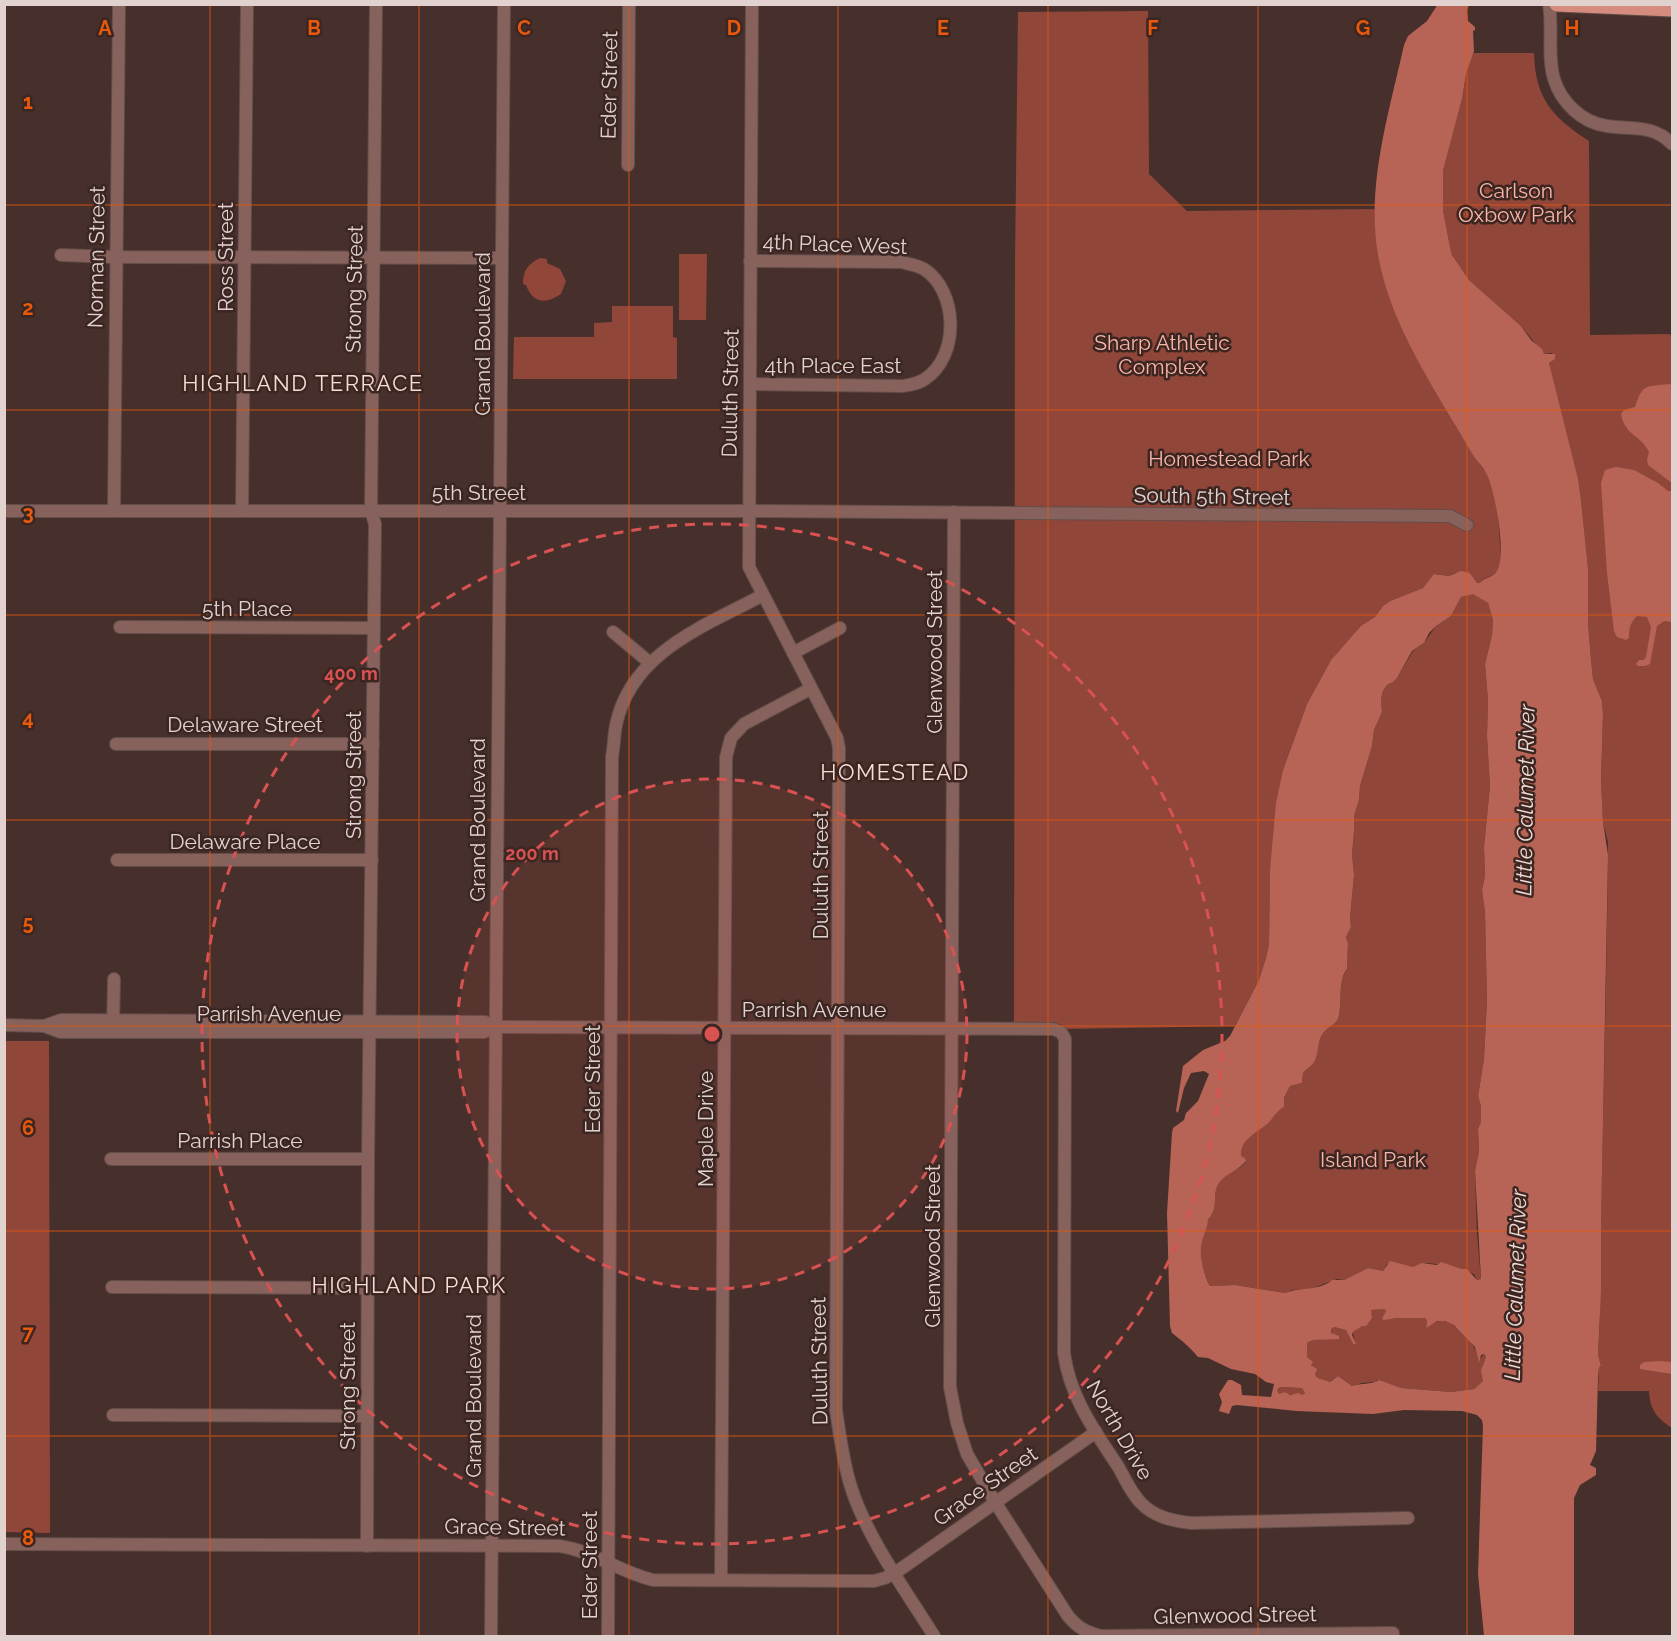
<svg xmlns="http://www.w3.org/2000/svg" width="1677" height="1641" viewBox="0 0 1677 1641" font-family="Raleway,sans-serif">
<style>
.green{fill:#91463a}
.water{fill:#b76456;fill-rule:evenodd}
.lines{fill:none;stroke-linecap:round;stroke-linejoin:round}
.minor-casing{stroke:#634d49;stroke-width:14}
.major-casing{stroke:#634d49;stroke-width:17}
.minor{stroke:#87625c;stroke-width:12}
.major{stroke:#d58c7e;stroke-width:15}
.grid{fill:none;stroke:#e8590c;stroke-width:1.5;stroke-opacity:0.55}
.ring{fill:none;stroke:#d95252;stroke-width:3;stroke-dasharray:10 8}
.labels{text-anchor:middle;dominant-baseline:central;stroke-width:5;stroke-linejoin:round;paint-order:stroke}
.street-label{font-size:21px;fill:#e1d2cf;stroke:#3c2622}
.park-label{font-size:21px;fill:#fab5a8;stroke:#3c2622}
.neighbourhood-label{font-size:22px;letter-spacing:1.5px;fill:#f9dad4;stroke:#3c2622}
.water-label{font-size:22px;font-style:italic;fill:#f2dad5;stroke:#3c2622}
.grid-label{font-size:20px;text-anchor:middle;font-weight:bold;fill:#e8590c;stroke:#3c2622;stroke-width:5;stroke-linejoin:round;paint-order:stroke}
.centre{fill:#d95252;stroke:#3c2622;stroke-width:3}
.ring-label{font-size:18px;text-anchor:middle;font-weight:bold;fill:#d95252;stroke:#3c2622;stroke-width:5;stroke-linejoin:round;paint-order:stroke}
</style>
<rect width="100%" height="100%" fill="#47302b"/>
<g class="green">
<path d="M1148 11 1149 174 1187 211 1375 209 1378 255 1425 373 1438 392 1475 458 1486 472 1492 487 1498 513 1501 561 1498 571 1493 575 1482 580 1480 583H1477L1470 573H1455L1449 576 1435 574 1423 588 1390 601 1383 606 1375 617 1361 627 1331 660 1307 704 1283 770 1270 871 1269 944 1266 958 1259 980 1235 1026 1068 1029 1056 1023H1014L1015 262 1018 12Z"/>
<path d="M1473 53H1534C1535 98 1552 117 1589 141L1590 335 1669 334 1672 336V1428C1657 1418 1650 1410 1649 1391H1598L1599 1367 1601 1366 1598 1355C1601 1312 1600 1270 1601 1227 1603 1099 1607 971 1608 842L1603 822 1601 780 1603 715 1602 701 1593 679 1591 660 1588 623V568L1581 500 1578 480 1551 377 1549 363 1553 360 1552 353 1544 354 1521 326 1469 280 1452 255 1450 247 1443 210V171L1462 99 1466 74Z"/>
<path d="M679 254H707L706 320H679Z"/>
<path d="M540 258 547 259V263L560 269 566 281 561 294C546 304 533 304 526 285L523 284C523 270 528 264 540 258Z"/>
<path d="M612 306H673V337L677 338V379H513L514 337H594V323L612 322Z"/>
<path d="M1473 593 1488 603 1493 620 1492 635 1485 664 1488 700 1487 737 1490 786 1484 847 1485 876 1482 890 1485 912 1487 1001 1484 1059 1478 1096 1481 1106V1122L1478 1129 1479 1151 1475 1171 1477 1234 1481 1279 1477 1280 1474 1274 1453 1266 1427 1263 1413 1267 1387 1264 1383 1271 1368 1268 1344 1280 1337 1279 1310 1289 1292 1290 1285 1293 1235 1285 1210 1286C1205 1278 1200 1257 1201 1248 1202 1237 1208 1229 1208 1218 1220 1208 1211 1195 1219 1183 1226 1173 1239 1170 1246 1162L1245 1158 1240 1156C1240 1137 1263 1129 1274 1116 1281 1107 1285 1096 1290 1086L1302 1083 1303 1073C1306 1069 1310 1067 1313 1064 1320 1055 1316 1041 1324 1032 1329 1026 1338 1024 1339 1015 1342 1002 1338 980 1347 969L1348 943 1346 937 1351 927 1350 918 1354 875 1352 854 1354 831V816L1359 800 1360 786 1372 746 1374 730 1382 712 1381 699 1383 691 1387 685 1393 682 1397 678 1413 651 1424 643 1436 626 1451 616 1461 597Z"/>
<path d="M5 1041H49L50 1533 5 1532Z"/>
<path d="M1384 1309 1386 1311 1384 1316 1425 1318 1427 1321 1426 1327C1432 1324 1437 1320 1444 1321 1459 1324 1478 1346 1478 1361L1484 1354 1486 1357 1482 1367 1483 1381 1474 1389 1451 1392 1401 1388 1377 1380 1375 1382 1362 1383 1352 1386 1338 1376 1329 1382 1318 1378 1315 1375 1316 1372 1307 1357V1343L1313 1340 1332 1338 1331 1329 1334 1327 1346 1330 1353 1344H1355L1353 1332 1372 1317 1370 1310Z"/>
<path d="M1280 1387 1302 1388 1305 1393 1302 1395 1279 1394 1277 1390Z"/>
</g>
<g class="water">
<path d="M1438 4 1469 5 1467 10 1468 21 1475 27V30L1473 31 1474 51 1466 74 1462 99 1443 171V210L1450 247 1452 255 1469 280 1521 326 1531 340 1542 349 1544 354H1555V359L1549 363 1578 479 1581 500 1588 568V623L1591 660 1593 679 1602 701 1603 715 1601 780 1603 822 1608 855 1601 1227V1291L1598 1355 1601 1366 1599 1367 1598 1378 1596 1451 1590 1465 1596 1468V1475L1580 1485 1574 1498V1636H1484L1478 1574 1483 1426 1482 1420 1477 1415 1462 1411 1404 1410 1373 1414 1296 1411 1237 1405 1232 1406 1229 1414 1219 1411 1222 1402 1219 1394 1228 1380H1232L1241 1385 1242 1395 1271 1397 1274 1384 1266 1382 1255 1374 1231 1369 1208 1358 1198 1357C1192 1349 1180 1339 1172 1333L1170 1326 1167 1213 1172 1133 1173 1128 1184 1120 1186 1113 1198 1101 1209 1074 1204 1071 1191 1073 1184 1088 1178 1113 1176 1111 1183 1066 1203 1050 1225 1041 1230 1036 1259 980 1266 958 1269 944 1270 870 1276 803 1283 770 1307 704 1331 660 1361 626 1375 617 1383 606 1390 601 1423 588 1434 574 1449 576 1461 571 1470 573 1477 583H1480C1484 577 1493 578 1497 571 1507 555 1495 489 1486 473 1483 466 1477 462 1473 455 1437 392 1391 328 1378 255 1366 185 1389 113 1404 45L1408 36 1427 21ZM1473 594 1488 603 1493 620 1492 635 1485 664 1488 700 1487 737 1490 786 1484 847 1485 876 1482 890 1485 912 1487 1001 1484 1059 1478 1096 1481 1106V1122L1478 1129 1479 1151 1475 1171 1481 1279 1477 1280 1467 1269H1462L1441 1262 1437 1265 1422 1263 1413 1267 1390 1261 1383 1271 1368 1268 1344 1280H1332C1320 1291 1299 1287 1285 1293L1235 1285 1210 1286C1205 1279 1200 1257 1201 1248 1202 1237 1208 1229 1208 1219 1220 1208 1211 1195 1219 1183 1227 1173 1239 1170 1246 1161L1245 1158 1241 1156C1240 1140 1256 1133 1267 1124 1273 1119 1276 1111 1284 1107V1098L1290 1086 1302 1083 1303 1073C1306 1069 1310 1067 1313 1064 1320 1055 1316 1041 1324 1032 1329 1026 1338 1024 1339 1015 1342 1002 1338 979 1347 969L1348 943 1346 937 1351 927 1350 918 1354 875 1352 854 1354 831V816L1359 800 1360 786 1372 746 1374 730 1382 712 1381 699 1383 691 1387 685 1393 682 1397 678 1412 651 1424 643 1429 633 1436 626 1451 616 1461 597ZM1384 1309 1386 1311 1382 1319 1384 1320 1396 1318H1425L1427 1321 1426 1328 1437 1321H1445L1454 1325 1475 1347 1479 1363 1481 1355 1484 1354 1486 1357 1481 1370 1483 1381 1474 1389 1451 1392 1401 1388 1379 1380C1371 1385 1361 1383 1352 1386L1338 1376 1330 1382 1318 1378 1315 1375 1317 1369 1311 1365 1313 1362 1307 1357V1343L1313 1340 1339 1339V1336L1331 1333V1329L1334 1327 1346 1330 1353 1344H1356L1352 1335 1353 1332 1362 1326H1366L1372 1318 1371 1310ZM1280 1387 1302 1388 1305 1393 1302 1395 1298 1393 1290 1395 1285 1392 1279 1394 1277 1390Z"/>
<path d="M1669 384 1672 385V483L1648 465 1647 460 1649 452C1641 435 1625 436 1621 414L1624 410 1635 407C1643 383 1645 387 1669 384Z"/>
<path d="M1616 467 1634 470 1658 483 1668 491H1672V622L1664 621 1657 626 1650 664 1645 666H1638L1636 664 1639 660H1644L1646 657 1651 627 1647 617 1637 616C1630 623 1629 628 1629 638L1626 640 1617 637 1614 631 1607 573 1601 483 1605 470Z"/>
<path d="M1659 1361 1672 1362V1374L1640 1369V1365L1644 1362Z"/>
</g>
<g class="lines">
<defs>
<g id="minor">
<path d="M752 4 749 567 837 738 839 748 836 1410C840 1436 843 1462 851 1487 867 1538 906 1591 934 1636"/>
<path d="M1549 4C1553 29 1547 56 1554 79 1561 102 1582 123 1607 126 1632 130 1653 124 1672 144"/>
<path d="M628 165 629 4"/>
<path d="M61 255 115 257 502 258"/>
<path d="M750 384 903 386C910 385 918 384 925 379 960 356 958 291 924 269 917 265 909 264 901 262L750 261"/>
<path d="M4 511H749L1450 516 1467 525"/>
<path d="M114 511 119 4"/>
<path d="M242 511 247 4"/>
<path d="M954 512 950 1387 957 1423 967 1454 995 1502 1068 1616C1078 1628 1086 1632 1101 1636L1393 1633"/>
<path d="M120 627 374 628"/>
<path d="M613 632 649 662"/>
<path d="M793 653 840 628"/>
<path d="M116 744H373"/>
<path d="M117 860H372"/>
<path d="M4 1025 44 1026 61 1020 485 1022 495 1027"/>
<path d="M44 1026 60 1032H484L495 1027 1053 1029 1061 1032 1065 1039 1064 1353C1070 1398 1095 1431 1119 1468 1125 1479 1132 1494 1141 1503 1154 1517 1173 1521 1191 1523L1408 1518"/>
<path d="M113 1029 114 979"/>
<path d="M111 1159H368"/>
<path d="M112 1287 367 1288"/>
<path d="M113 1415 366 1416"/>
<path d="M4 1544 559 1546C594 1551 619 1572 653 1580L874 1581 885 1578 895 1573 1096 1432"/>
<path d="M367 1546 368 1159 375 524 371 511 376 4"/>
<path d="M721 1580 726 757 731 738 744 724 810 689"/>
<path d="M491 1636 504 4"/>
<path d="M608 1636 612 757C614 746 614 735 616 725 631 652 705 626 763 595"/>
</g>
<path id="major" d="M1557 4 1672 9"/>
</defs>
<use href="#minor" class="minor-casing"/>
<use href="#major" class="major-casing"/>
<use href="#minor" class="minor"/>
<use href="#major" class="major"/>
</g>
<path class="grid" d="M210 4V1636M419 4V1636M629 4V1636M838 4V1636M1048 4V1636M1258 4V1636M1467 4V1636M4 205H1672M4 410H1672M4 615H1672M4 820H1672M4 1026H1672M4 1231H1672M4 1436H1672"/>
<circle cx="712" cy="1034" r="255" fill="#d95252" fill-opacity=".12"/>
<g class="ring">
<circle cx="712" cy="1034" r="255"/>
<circle cx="712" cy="1034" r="510"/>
</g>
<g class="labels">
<g class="street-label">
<text transform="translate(609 85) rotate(-89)">Eder Street</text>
<text transform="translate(835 244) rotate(2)">4th Place West</text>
<text transform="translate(96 257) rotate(-89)">Norman Street</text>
<text transform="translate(225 257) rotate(-90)">Ross Street</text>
<text transform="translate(354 289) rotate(-89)">Strong Street</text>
<text transform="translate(482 334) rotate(-90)">Grand Boulevard</text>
<text x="833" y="365">4th Place East</text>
<text transform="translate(730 393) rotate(-89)">Duluth Street</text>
<text x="479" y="492">5th Street</text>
<text transform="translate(1212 496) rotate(1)">South 5th Street</text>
<text x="247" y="608">5th Place</text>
<text transform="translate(934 652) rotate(-90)">Glenwood Street</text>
<text x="245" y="724">Delaware Street</text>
<text transform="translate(353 775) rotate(-90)">Strong Street</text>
<text transform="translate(477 820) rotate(-90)">Grand Boulevard</text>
<text x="245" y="841">Delaware Place</text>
<text transform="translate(820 875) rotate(-90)">Duluth Street</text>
<text x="814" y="1009">Parrish Avenue</text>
<text x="269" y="1013">Parrish Avenue</text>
<text transform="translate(592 1079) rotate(-90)">Eder Street</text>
<text transform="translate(705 1129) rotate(-90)">Maple Drive</text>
<text x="240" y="1140">Parrish Place</text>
<text transform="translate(932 1246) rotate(-90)">Glenwood Street</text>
<text transform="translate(819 1361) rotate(-91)">Duluth Street</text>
<text transform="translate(347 1386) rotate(-90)">Strong Street</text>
<text transform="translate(473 1396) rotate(-90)">Grand Boulevard</text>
<text transform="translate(1120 1430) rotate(60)">North Drive</text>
<text transform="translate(985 1486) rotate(-35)">Grace Street</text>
<text transform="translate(505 1527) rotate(1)">Grace Street</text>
<text transform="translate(589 1565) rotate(-90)">Eder Street</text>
<text transform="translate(1235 1615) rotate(-1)">Glenwood Street</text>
</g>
<g class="park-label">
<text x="1516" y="190">Carlson<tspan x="1516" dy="24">Oxbow Park</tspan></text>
<text x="1162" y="342">Sharp Athletic<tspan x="1162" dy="24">Complex</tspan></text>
<text x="1229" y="458">Homestead Park</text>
<text x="1373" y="1159">Island Park</text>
</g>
<g class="neighbourhood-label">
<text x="303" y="383">HIGHLAND TERRACE</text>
<text x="895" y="772">HOMESTEAD</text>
<text x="409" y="1285">HIGHLAND PARK</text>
</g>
<g class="water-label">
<text transform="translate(1525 800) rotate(-89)">Little Calumet River</text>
<text transform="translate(1515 1285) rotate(-88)">Little Calumet River</text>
</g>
</g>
<g class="grid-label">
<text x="105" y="35">A</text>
<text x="314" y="35">B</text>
<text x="524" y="35">C</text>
<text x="734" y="35">D</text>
<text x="943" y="35">E</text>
<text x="1153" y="35">F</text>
<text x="1363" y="35">G</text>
<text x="1572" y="35">H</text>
<text x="28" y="109">1</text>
<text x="28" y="315">2</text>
<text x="28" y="520">3</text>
<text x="28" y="725">4</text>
<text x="28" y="930">5</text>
<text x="28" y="1135">6</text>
<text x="28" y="1340">7</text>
<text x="28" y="1545">8</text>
</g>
<circle cx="712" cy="1034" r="9" class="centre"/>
<g class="ring-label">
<text x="351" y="680">400 m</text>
<text x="532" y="860">200 m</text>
</g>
<rect width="1677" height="1641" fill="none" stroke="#e1d2cf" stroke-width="12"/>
</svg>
